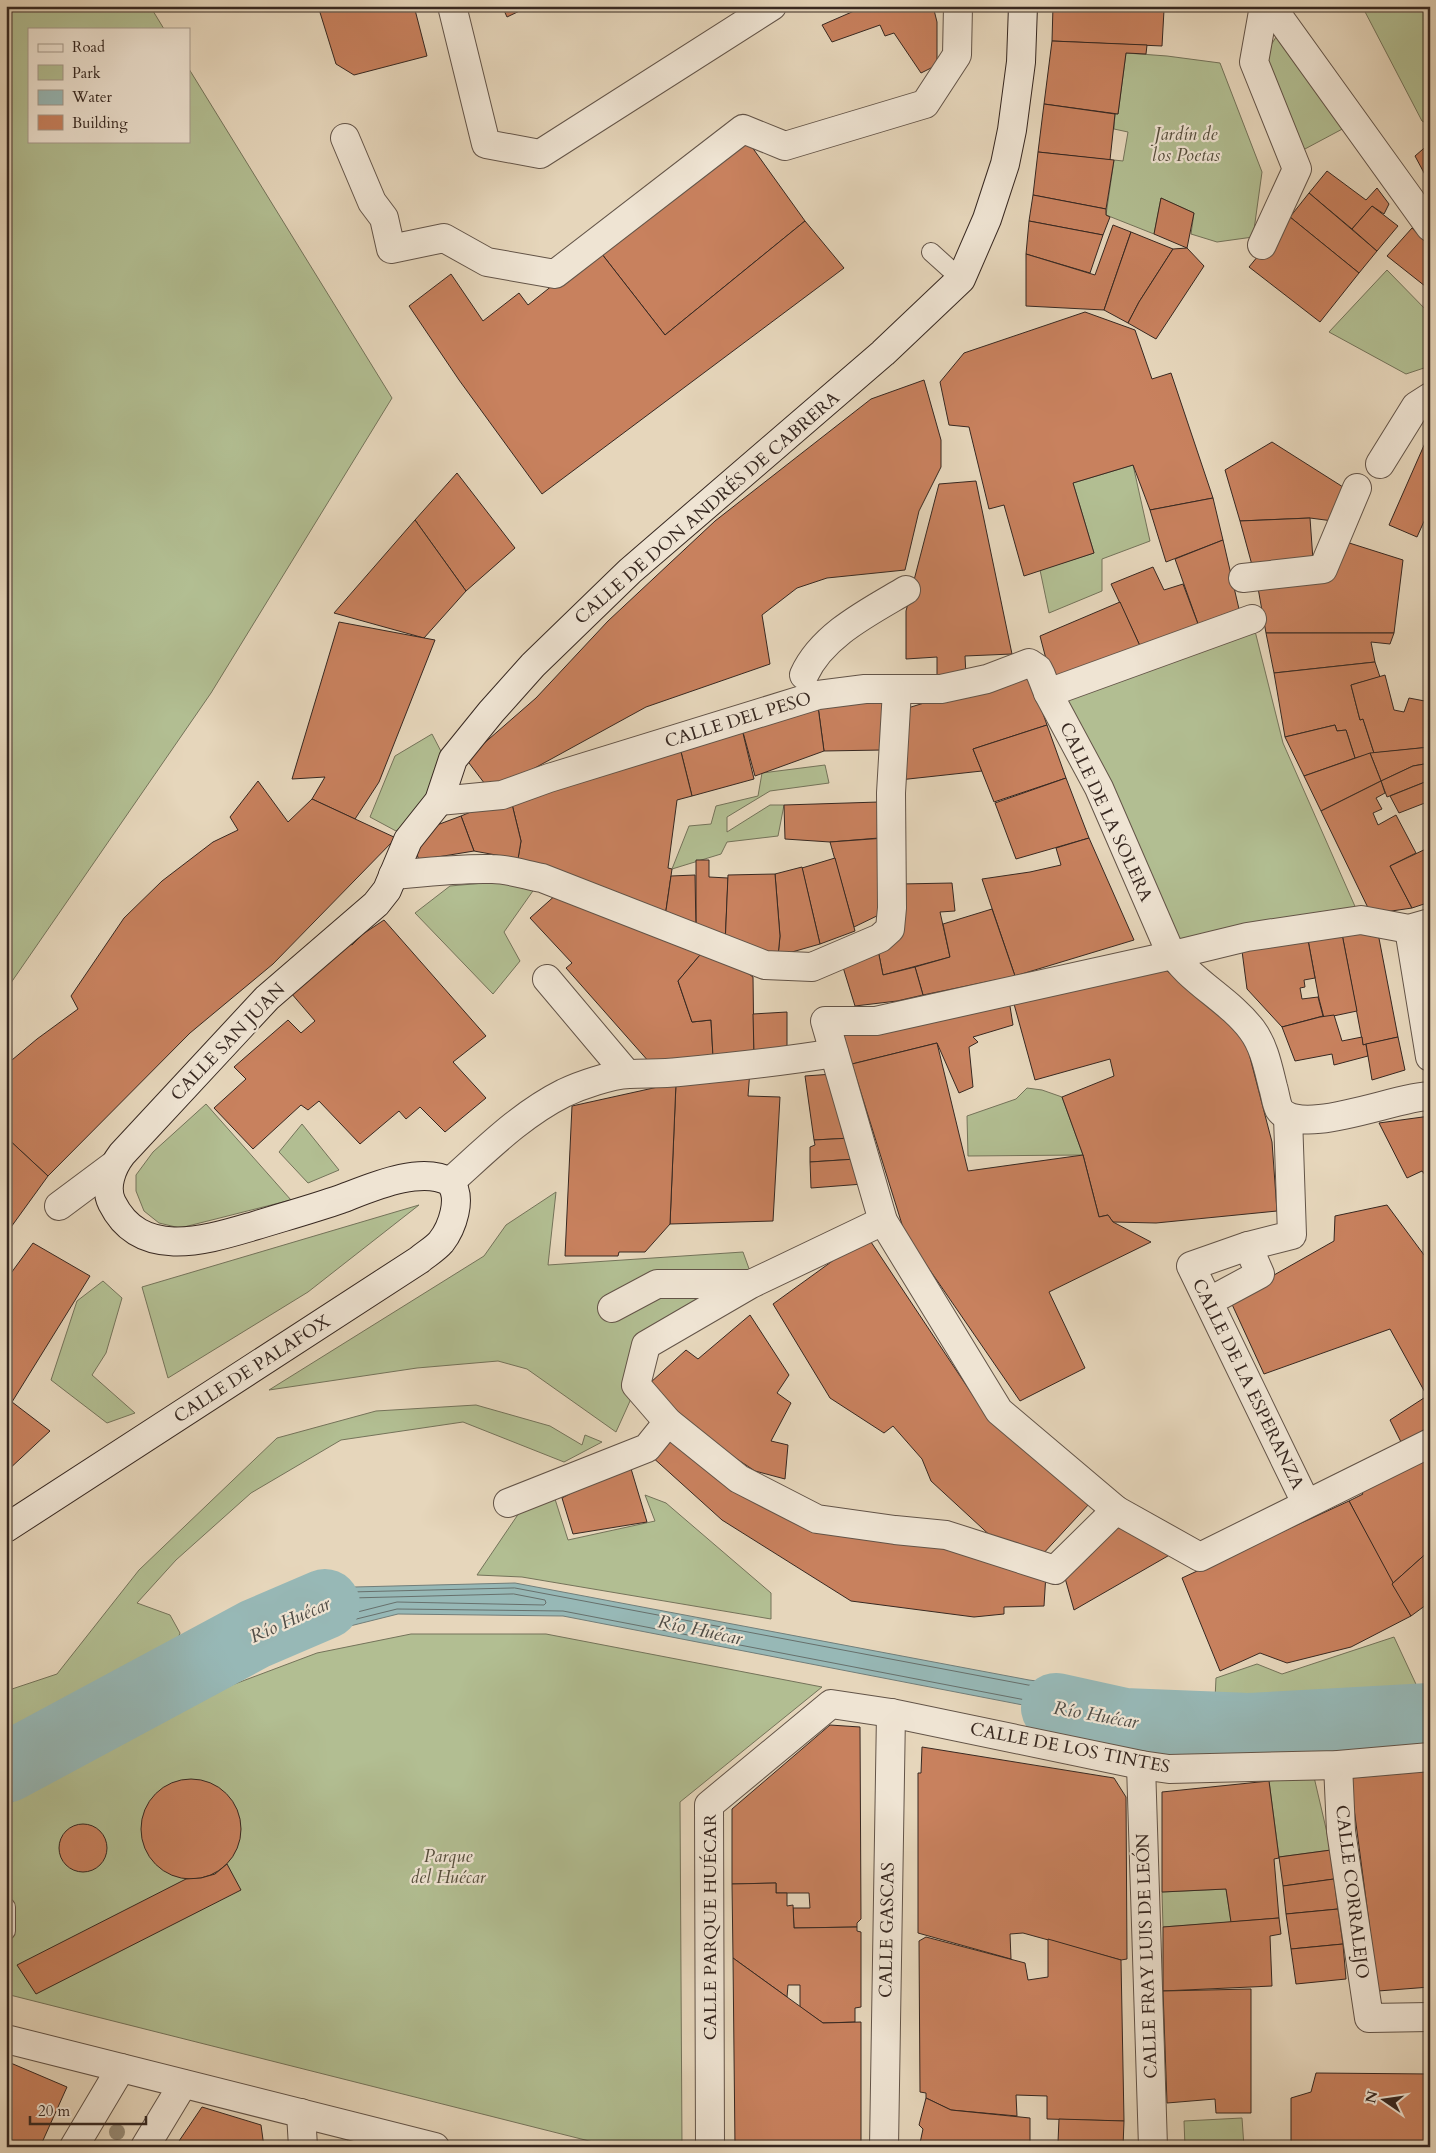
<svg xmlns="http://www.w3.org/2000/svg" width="1436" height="2153" viewBox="0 0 1436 2153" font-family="Cardo,serif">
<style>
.green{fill:#b2be92;stroke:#74735a}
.water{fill:#97b8b6;stroke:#717e7a}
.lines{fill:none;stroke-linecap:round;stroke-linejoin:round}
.shore{stroke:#67706c;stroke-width:1}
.river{stroke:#97b8b6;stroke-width:70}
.building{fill:#c8815e;stroke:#372821}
.lane-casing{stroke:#635448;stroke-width:20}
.street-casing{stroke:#635448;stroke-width:30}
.secondary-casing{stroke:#372821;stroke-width:30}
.lane{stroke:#efe4d3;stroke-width:18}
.street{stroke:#efe4d3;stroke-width:28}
.secondary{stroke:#efe4d3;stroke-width:28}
.tree{fill:#978b76}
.labels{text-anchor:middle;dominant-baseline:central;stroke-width:4.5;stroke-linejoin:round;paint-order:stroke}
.park-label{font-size:18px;font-style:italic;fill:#564e3d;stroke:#efe4d3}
.street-label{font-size:18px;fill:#372821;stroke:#efe4d3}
.water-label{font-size:19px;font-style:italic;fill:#4f4c46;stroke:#efe4d3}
</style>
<rect width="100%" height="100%" fill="#e6d6bb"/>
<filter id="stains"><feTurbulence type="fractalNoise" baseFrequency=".004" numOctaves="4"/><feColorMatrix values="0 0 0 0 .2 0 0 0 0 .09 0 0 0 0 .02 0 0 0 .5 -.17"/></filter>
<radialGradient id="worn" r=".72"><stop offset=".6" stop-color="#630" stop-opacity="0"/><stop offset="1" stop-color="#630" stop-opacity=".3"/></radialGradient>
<g class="green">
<path d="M6 6H150L164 29H29V141H189V69L392 398 211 693 6 990Z"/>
<path d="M1362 6H1430V125L1422 121Z"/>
<path d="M1276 37 1348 126 1303 150 1263 58Z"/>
<path d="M1126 53 1167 56 1220 63 1262 172 1253 237 1217 242 1191 234 1194 213 1161 198 1154 234 1106 215 1114 160 1123 161 1128 132 1114 129 1115 114H1118Z"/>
<path d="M1387 270 1430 314V366L1406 374 1329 332Z"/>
<path d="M1133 465 1150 541 1102 559V591L1049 613 1040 570 1094 553 1073 483Z"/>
<path d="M1252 619 1283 743 1361 920 1173 955 1048 693Z"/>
<path d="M432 734 446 761 432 798 396 831 370 817 395 756Z"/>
<path d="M825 765 829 783 770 791 727 817V832L770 805H784L778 836 727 842 721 854 672 869 689 826 711 824 716 806 758 796 762 773Z"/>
<path d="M542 878 504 932 520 961 493 994 415 913 450 886Z"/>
<path d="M1027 1088 1042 1090 1062 1097 1083 1155 968 1156 967 1116 1016 1099Z"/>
<path d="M206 1104 291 1200 180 1228 159 1223 144 1211 136 1191V1175L153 1152Z"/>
<path d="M302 1124 339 1170 308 1183 279 1152Z"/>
<path d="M556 1192 548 1265 743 1252 752 1277 660 1291 730 1289 640 1340 630 1401 616 1432 527 1369 498 1361 417 1368 269 1390 484 1256 506 1225Z"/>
<path d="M419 1205 308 1292 168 1378 142 1287Z"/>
<path d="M103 1281 122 1298 106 1353 92 1375 135 1413 107 1423 51 1380 77 1301Z"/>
<path d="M476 1405 550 1426 582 1445 585 1435 602 1442 564 1462 463 1422 341 1440 251 1493 176 1560 137 1603 170 1615 180 1633 169 1665 112 1699 6 1753V1691L57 1674 139 1570 277 1438 376 1411Z"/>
<path d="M645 1495 666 1503 771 1593V1619L522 1577 477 1575 519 1513 555 1499 568 1540 655 1521Z"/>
<path d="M411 1634H546L822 1687 680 1802 682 2147H613L6 1994V1805L232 1685 317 1653Z"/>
<path d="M1394 1637 1421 1695 1346 1706 1215 1699 1216 1678 1257 1664 1282 1674Z"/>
<path d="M1314 1777 1331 1850 1279 1857 1269 1781Z"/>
<path d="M1226 1889 1231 1922 1163 1927 1162 1892Z"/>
<path d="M1242 2118 1244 2147H1185L1184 2121Z"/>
</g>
<g class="water">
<path d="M515 1583 1029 1680 1155 1697 1152 1730 563 1616 398 1614 318 1634 243 1661 235 1635 354 1587Z"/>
<path d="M202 1642 220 1671 6 1780V1760L183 1667 189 1652Z"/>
<path d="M1203 1698 1395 1710 1430 1700V1733L1314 1744 1205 1739Z"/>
</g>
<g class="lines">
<g class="shore">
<path d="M515 1588 1028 1685 1148 1701 1150 1704 1148 1721 1145 1723 563 1611 397 1609 316 1629 248 1654 246 1652 241 1640 243 1637 356 1592Z"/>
<path d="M514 1594 545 1600 546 1603 544 1605 397 1602 314 1623 252 1646 249 1644 251 1641 357 1598Z"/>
<path d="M1050 1694 1141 1707 1142 1714 1139 1716 1049 1699 1047 1696Z"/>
<path d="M1430 1705 1394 1715 1211 1704 1208 1706 1210 1732 1212 1734 1315 1739 1430 1728"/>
<path d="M1218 1710 1393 1721 1395 1724 1393 1726 1314 1732 1218 1728 1216 1726 1215 1713Z"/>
<path d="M1430 1712 1398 1720 1396 1723 1399 1725 1430 1722"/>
<path d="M6 1764 61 1738 121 1704 185 1672 194 1655 199 1651H202L212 1667 211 1671 6 1774"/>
</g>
<g class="river">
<path d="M1056 1708 1124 1723 1249 1728 1430 1718"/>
<path d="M6 1768 255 1634 325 1604"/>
</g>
</g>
<g class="building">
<path d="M318 6H414L427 56 354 75 336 64Z"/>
<path d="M502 6H530L507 17Z"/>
<path d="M859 6H933L937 22V65L921 73 894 33 885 36 880 25 832 42 822 25 861 8Z"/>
<path d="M1053 6H1180L1181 8 1164 10 1162 46 1052 41Z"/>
<path d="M1052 41 1147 45 1146 54 1126 53 1118 114 1044 104Z"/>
<path d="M1044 104 1115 114 1110 160 1038 152Z"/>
<path d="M744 136 805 221 665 335 598 249Z"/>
<path d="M1430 143V184L1415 156Z"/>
<path d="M1038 152 1114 160 1106 209 1033 195Z"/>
<path d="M1327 171 1366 200 1377 188 1389 204 1384 214 1372 206 1352 229 1309 193Z"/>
<path d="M1309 193 1377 251 1359 273 1290 217Z"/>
<path d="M1033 195 1106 209V215L1110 217 1103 235 1029 221Z"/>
<path d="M1161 198 1194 213 1187 248 1154 234Z"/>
<path d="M1372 206 1398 226 1377 251 1352 229Z"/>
<path d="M1290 217 1359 273 1320 322 1249 267Z"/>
<path d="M805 221 844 268 542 494 459 380 409 306 451 274 483 321 519 293 528 305 598 249 665 335Z"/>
<path d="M1029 221 1103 235 1090 273 1026 254Z"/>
<path d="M1113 225 1131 232 1104 310 1026 306V254L1095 275Z"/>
<path d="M1412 228 1430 247V290L1387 256Z"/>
<path d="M1131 232 1173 249 1139 302 1128 323 1104 310Z"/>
<path d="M1187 248 1204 266 1156 339 1128 323 1139 302 1173 249Z"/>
<path d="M1085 312 1135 330 1152 379 1171 373 1213 498 1150 510 1133 465 1073 483 1094 553 1024 576 1004 505 989 509 969 427 949 425 940 382 964 353Z"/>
<path d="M924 380 941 440V467L919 511 905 570 827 578 797 588 762 615 770 664 646 707 491 792 466 759 536 698 608 621 715 521 871 399Z"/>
<path d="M1429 434 1430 508 1417 537 1389 525Z"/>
<path d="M1272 442 1343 487 1333 521 1310 518 1240 521 1225 470Z"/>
<path d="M457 473 515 548 466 591 415 520Z"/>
<path d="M976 481 1012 654 965 656 966 676H937V657L906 659V611L939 484Z"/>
<path d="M1213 498 1223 540 1166 562 1150 510Z"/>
<path d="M1310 518 1313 560 1252 565 1240 521Z"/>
<path d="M415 520 466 591 424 638 334 613Z"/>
<path d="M1223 540 1239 609 1198 624 1175 559Z"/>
<path d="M1343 541 1403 560 1394 633H1266L1258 588 1333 579Z"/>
<path d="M1430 548V560L1425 558Z"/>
<path d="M1153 567 1164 590 1183 584 1198 624 1140 646 1111 584Z"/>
<path d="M1120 602 1140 646 1051 678 1040 636Z"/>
<path d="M339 622 435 640 379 782 355 819 312 799 325 777 292 779Z"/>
<path d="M1266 633H1394L1390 644 1371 642 1375 662 1274 673Z"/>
<path d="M1375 662 1380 677 1351 685 1360 720 1363 719 1374 753 1355 758 1346 730 1337 731 1335 725 1285 737 1274 673Z"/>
<path d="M1022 673 1029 674 1047 725 973 749 982 771 899 780 898 711Z"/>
<path d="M1385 675 1394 710 1404 712 1409 698 1430 702V747L1374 753 1363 719 1360 720 1351 685Z"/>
<path d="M883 696 882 750 824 751 817 699Z"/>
<path d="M817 699 824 751 755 776 741 725Z"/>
<path d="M741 725 754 779 692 796 679 744Z"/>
<path d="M1047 725 1066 778 994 802 973 749Z"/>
<path d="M1335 725 1337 731 1346 730 1355 758 1304 776 1285 737Z"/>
<path d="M679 744 692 796 677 800 668 868 672 869 665 917 518 859 521 841 510 796Z"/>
<path d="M1430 747V763L1413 766 1381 781 1370 753Z"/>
<path d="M1370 753 1381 781 1321 811 1304 776Z"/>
<path d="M1430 763V780L1387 797 1381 781 1413 766Z"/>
<path d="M1066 778 1089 838 1016 859 995 803Z"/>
<path d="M1430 780V801L1399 813 1390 796Z"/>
<path d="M258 781 288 822 312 799 396 838 273 964 190 1033 48 1176 6 1137V1065L37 1039 78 1009 71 996 124 918 162 881 213 842 238 830 230 817Z"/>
<path d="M1381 781 1385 793 1376 798 1382 809 1373 813 1378 825 1396 815 1416 853 1390 866 1412 908 1371 914 1321 811Z"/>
<path d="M510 796 521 841 518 859 474 851 461 816Z"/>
<path d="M879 802V838L830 842 785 839 784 805Z"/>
<path d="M461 816 474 851 419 860 415 849 421 831Z"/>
<path d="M885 838 883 913 854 927 830 842Z"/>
<path d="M1089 838 1134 940 1015 976 982 879 1030 872 1061 865 1056 848Z"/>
<path d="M1430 847V902L1412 908 1390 866Z"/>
<path d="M835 858 855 931 820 944 802 868Z"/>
<path d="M696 860H709V877L728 878 725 946 696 930Z"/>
<path d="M802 867 820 944 778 956 780 936 775 874Z"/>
<path d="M775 874 780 936 778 956 725 946 728 875Z"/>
<path d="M695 875 696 930 665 917 671 876Z"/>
<path d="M952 883 955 911 940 912 950 957 883 975 878 950 882 944 900 937V884Z"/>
<path d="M558 893 705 949 678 981 692 1022 711 1020 713 1057 650 1063 566 968 572 963 530 918Z"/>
<path d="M992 909 1015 976 923 995 915 967 950 957 943 924Z"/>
<path d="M384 920 486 1036 453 1062 486 1098 445 1132 420 1107 406 1119 399 1111 360 1144 319 1101 308 1110 301 1105 253 1149 214 1108 246 1079 234 1067 288 1020 301 1033 315 1021 291 993 349 943 352 945 363 934Z"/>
<path d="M1377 928 1398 1037 1363 1045 1342 934Z"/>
<path d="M1342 934 1357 1011 1324 1018 1319 999 1308 940Z"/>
<path d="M1430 939V1006L1418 943Z"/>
<path d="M1308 940 1315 978 1304 980 1305 987 1300 988 1302 999 1318 997 1323 1016 1282 1027 1247 989 1242 951Z"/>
<path d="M705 949 727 958 753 977 754 1053 713 1057 711 1020 692 1022 678 981Z"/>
<path d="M878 950 883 975 915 967 923 995 897 1001 855 1006 842 964Z"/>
<path d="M1163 968 1233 1022 1246 1042 1272 1142 1277 1211 1156 1223 1113 1222 1108 1215 1099 1217 1083 1155 1062 1097 1114 1076 1110 1059 1035 1080 1014 1004Z"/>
<path d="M1009 1000 1013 1025 973 1037 978 1042 969 1047 973 1087 959 1093 937 1043 852 1064 844 1057 836 1027Z"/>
<path d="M787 1012V1049L754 1053 753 1014Z"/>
<path d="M1334 1015 1342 1041 1362 1037 1363 1045 1366 1044 1368 1056 1334 1065 1332 1054 1295 1061 1282 1027 1320 1017Z"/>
<path d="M1398 1037 1405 1070 1372 1080 1366 1044Z"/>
<path d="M937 1043 968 1171 1083 1155 1099 1217 1108 1215 1113 1222 1151 1242 1049 1292 1085 1368 1020 1401 905 1234 852 1064Z"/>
<path d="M750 1070 748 1096 780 1097 773 1221 670 1224 676 1083Z"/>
<path d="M833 1074 851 1138 814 1140 805 1076Z"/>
<path d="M676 1083 670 1224 645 1252H619L618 1256H565L572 1106Z"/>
<path d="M1430 1116V1181L1422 1171 1407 1178 1379 1123Z"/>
<path d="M6 1137 48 1176 6 1234Z"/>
<path d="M851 1138 856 1159 810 1162V1147L815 1145 814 1140Z"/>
<path d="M856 1159 863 1184 811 1188 810 1162Z"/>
<path d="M1387 1205 1430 1263V1437L1407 1454 1390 1420 1427 1396 1390 1329 1264 1374 1230 1300 1334 1241 1335 1216Z"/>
<path d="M867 1236 982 1409 1090 1503 1041 1556 1018 1543 995 1540 931 1481 922 1459 893 1426 884 1433 830 1398 773 1304Z"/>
<path d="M33 1243 90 1276 12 1402 50 1431 6 1472V1280Z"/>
<path d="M750 1315 789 1375 777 1393 791 1403 771 1441 788 1445 785 1479 755 1471 687 1426 650 1383 686 1350 698 1359Z"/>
<path d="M673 1432 870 1536 961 1547 1046 1573 1044 1606 1004 1607V1614L974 1617 851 1601 722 1520 650 1455Z"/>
<path d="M1430 1450V1550L1392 1584 1349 1501 1363 1494 1357 1486Z"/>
<path d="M629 1462 647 1522 573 1534 562 1498Z"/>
<path d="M1349 1501 1411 1616 1351 1647 1287 1663 1260 1653 1220 1671 1182 1578Z"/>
<path d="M1123 1519 1173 1553 1074 1610 1065 1578Z"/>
<path d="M1430 1550V1602L1411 1616 1392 1584Z"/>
<path d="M830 1725 860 1727 861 1919 857 1923V1927L794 1928 793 1908H810L809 1893H776V1883L732 1884V1809Z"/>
<path d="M922 1747 1114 1778 1126 1797 1127 1959 1121 1960 1023 1933 1010 1934 1011 1959 918 1933V1773H921Z"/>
<path d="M1430 1771V1987L1378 1991 1350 1778Z"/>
<circle cx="191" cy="1829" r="50"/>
<path d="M1269 1781 1279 1858 1274 1859 1279 1918 1231 1922 1226 1889 1162 1892V1792Z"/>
<circle cx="83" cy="1848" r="24"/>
<path d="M1331 1850 1334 1879 1283 1886 1279 1857Z"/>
<path d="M227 1864 241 1890 36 1994 17 1965 186 1879 201 1878 215 1874Z"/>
<path d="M1334 1879 1338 1909 1286 1914 1283 1886Z"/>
<path d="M776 1883V1893H787V1906L793 1905 794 1928 857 1927V1931L861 1932V2007L855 2008V2022L823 2023 800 2007V1985H788L787 1997 733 1958 732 1884Z"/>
<path d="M1338 1909 1343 1944 1291 1949 1286 1914Z"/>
<path d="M1279 1918 1281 1934 1270 1936 1272 1986 1163 1991V1927Z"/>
<path d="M926 1937 1025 1963 1028 1980 1048 1977V1939L1121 1960 1124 2121 1047 2119V2096L1016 2095 1017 2116 951 2110 926 2098V2093L920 2092 919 1941Z"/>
<path d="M1343 1944 1346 1979 1296 1984 1291 1949Z"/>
<path d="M733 1958 823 2023 861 2022V2147H735Z"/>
<path d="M1251 1989V2113H1216L1215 2099 1167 2103 1163 1991Z"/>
<path d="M6 2061 67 2087 40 2147H6Z"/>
<path d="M1316 2073 1430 2074V2147H1291V2098L1311 2092Z"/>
<path d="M926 2098 951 2110 1030 2118V2142H1058L1059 2119 1124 2121 1123 2147H922L923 2144 920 2143 923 2129 919 2125Z"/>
<path d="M202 2107 261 2125 264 2147H175Z"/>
<path d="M347 2141 371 2147H345Z"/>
</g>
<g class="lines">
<defs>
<g id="lane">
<path d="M931 252 961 279"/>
<path d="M6 1907V1931"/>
</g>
<g id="street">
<path d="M452 6 486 144 540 154 772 6"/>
<path d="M1271 6 1430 227"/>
<path d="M345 138 372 202 384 218 391 249 444 238 487 262 555 274 743 129 785 146 925 104 957 55 958 6"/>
<path d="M1262 245 1297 169 1254 62 1264 6"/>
<path d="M1380 464 1416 406 1430 397"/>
<path d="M1243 578 1323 569 1357 488"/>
<path d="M804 675C822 635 869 612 906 590"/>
<path d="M1048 693 1252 619"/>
<path d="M439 801 502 795 549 778 818 695 865 689H941L987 679 1029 663 1038 669 1041 675 1048 693 1099 788 1168 947C1188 981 1228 998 1252 1030 1264 1046 1268 1067 1273 1087 1275 1093 1276 1103 1279 1109 1299 1139 1397 1096 1430 1096"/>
<path d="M393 875C426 872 459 868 492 869 508 869 526 875 542 878L765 965 812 967 880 938 890 929 892 908 891 793 897 690"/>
<path d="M1430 923 1409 929 1361 920 1247 937 1173 955 876 1021H825L883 1221 999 1411 1116 1510 1200 1557 1430 1443"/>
<path d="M1409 929 1430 1057"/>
<path d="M547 979 627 1074"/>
<path d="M1288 1117 1292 1235 1248 1246 1191 1266 1306 1503"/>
<path d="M450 1182C486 1150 520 1115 564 1093 581 1085 610 1075 629 1074 646 1073 662 1074 679 1072 731 1067 782 1062 834 1053"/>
<path d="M59 1206 114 1165"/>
<path d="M883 1221 751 1284 646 1345 636 1385 668 1422 739 1479 817 1519 895 1530 946 1535 1055 1570 1116 1510"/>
<path d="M1221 1295 1260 1274 1248 1246"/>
<path d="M612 1308 657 1284H750"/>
<path d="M508 1503 647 1448 668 1422"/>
<path d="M1141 1765 1153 2147"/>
<path d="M1338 1765 1341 1831 1369 2018 1430 2017"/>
<path d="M6 2039 435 2147"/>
<path d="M301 2113 303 2147"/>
<path d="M74 2147 121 2068"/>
<path d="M145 2147 183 2084"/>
<path d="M710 2147 709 1805 831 1704 891 1713 1141 1765 1169 1769 1338 1765 1430 1757"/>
<path d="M884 2147 891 1713"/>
</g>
<path id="secondary" d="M6 1528 419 1260C426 1254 435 1249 441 1242 452 1228 463 1198 450 1182 421 1165 370 1188 341 1199 312 1209 283 1217 254 1226 206 1240 141 1261 112 1203 104 1187 112 1167 122 1154L267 998 376 904 387 890 408 840 439 801 453 759 491 712 533 665 630 571 883 353 961 279 987 219 1005 164 1012 130 1021 62 1023 6"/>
</defs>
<use href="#lane" class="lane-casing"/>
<use href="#street" class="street-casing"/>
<use href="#secondary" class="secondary-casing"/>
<use href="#lane" class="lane"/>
<use href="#street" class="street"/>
<use href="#secondary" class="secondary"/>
</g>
<circle class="tree" cx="117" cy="2132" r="8"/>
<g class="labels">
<g class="park-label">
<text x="1186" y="134">Jardín de<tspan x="1186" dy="21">los Poetas</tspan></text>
<text x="448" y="1856">Parque<tspan x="448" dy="21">del Huécar</tspan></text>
</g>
<g class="street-label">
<text transform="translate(707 508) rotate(-41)">CALLE DE DON ANDRÉS DE CABRERA</text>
<text transform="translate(738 720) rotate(-17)">CALLE DEL PESO</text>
<text transform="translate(1106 812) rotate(65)">CALLE DE LA SOLERA</text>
<text transform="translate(228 1042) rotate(-46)">CALLE SAN JUAN</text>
<text transform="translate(252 1369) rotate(-33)">CALLE DE PALAFOX</text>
<text transform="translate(1248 1384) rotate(64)">CALLE DE LA ESPERANZA</text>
<text transform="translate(1070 1748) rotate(11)">CALLE DE LOS TINTES</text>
<text transform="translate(1352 1892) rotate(83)">CALLE CORRALEJO</text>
<text transform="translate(710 1927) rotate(-90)">CALLE PARQUE HUÉCAR</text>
<text transform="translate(887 1930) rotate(-89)">CALLE GASCAS</text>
<text transform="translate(1147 1956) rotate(-92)">CALLE FRAY LUIS DE LEÓN</text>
</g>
<g class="water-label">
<text transform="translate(290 1620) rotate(-24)">Río Huécar</text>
<text transform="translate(700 1630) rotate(12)">Río Huécar</text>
<text transform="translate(1096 1715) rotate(10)">Río Huécar</text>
</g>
</g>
<rect width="1436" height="2153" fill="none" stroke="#e6d6bb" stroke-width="25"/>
<rect x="8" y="8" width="1421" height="2138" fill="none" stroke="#372821" stroke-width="2.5"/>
<rect x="12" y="12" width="1411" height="2128" fill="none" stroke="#372821"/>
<rect x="28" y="28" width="162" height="115" fill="#efe4d3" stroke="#a5998c"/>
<rect x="38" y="44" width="25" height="8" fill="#efe4d3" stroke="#a5998c"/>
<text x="72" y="52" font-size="15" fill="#372821">Road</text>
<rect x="38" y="65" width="25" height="15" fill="#b2be92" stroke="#a5998c"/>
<text x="72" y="78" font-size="15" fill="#372821">Park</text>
<rect x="38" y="90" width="25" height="15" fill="#97b8b6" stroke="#a5998c"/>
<text x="72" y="102" font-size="15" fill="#372821">Water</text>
<rect x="38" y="115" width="25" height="15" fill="#c8815e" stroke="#a5998c"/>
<text x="72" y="128" font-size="15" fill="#372821">Building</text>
<g transform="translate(1384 2100) rotate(283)" stroke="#efe4d3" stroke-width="4" paint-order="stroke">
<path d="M0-4L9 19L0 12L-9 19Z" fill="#372821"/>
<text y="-8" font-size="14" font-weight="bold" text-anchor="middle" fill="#372821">N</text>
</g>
<path d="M30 2116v8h116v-8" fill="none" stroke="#372821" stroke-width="2.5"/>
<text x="38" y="2116" font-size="15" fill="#372821" stroke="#efe4d3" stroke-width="4" paint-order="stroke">20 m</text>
<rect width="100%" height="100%" filter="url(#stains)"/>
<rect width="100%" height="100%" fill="url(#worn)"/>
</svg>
